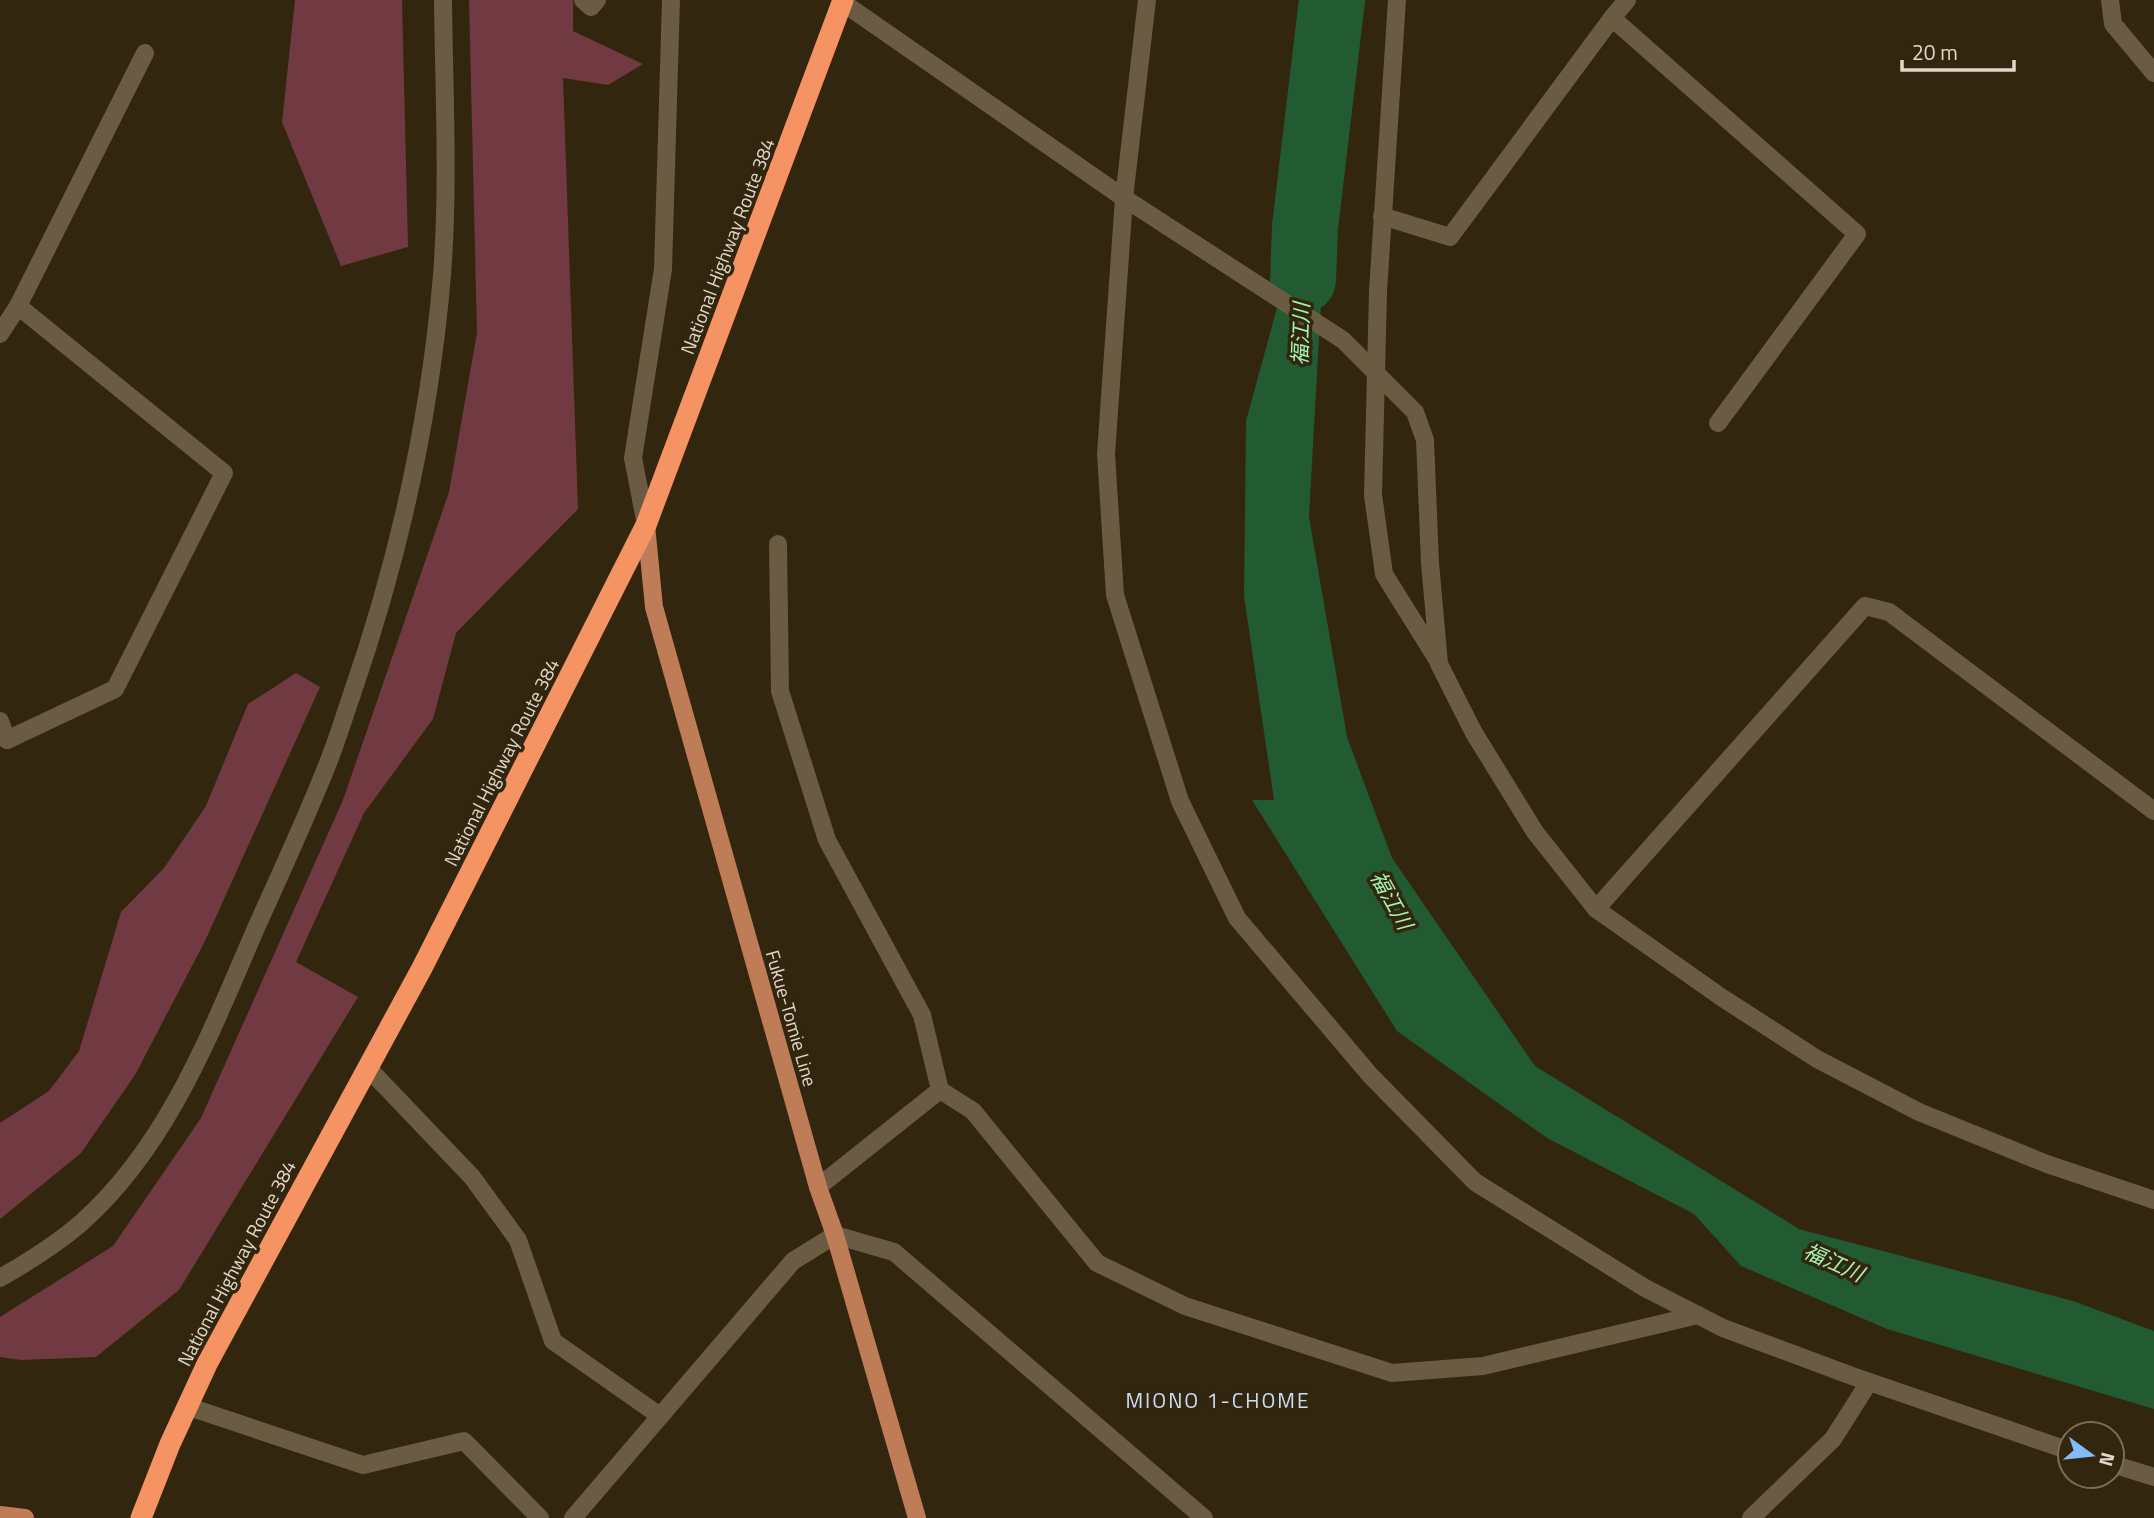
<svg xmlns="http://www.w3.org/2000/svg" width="2154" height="1518" viewBox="0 0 2154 1518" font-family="'Titillium Web','Noto Sans JP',sans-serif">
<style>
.green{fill:#713942}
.water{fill:#225a31}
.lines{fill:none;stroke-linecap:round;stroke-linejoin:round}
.river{stroke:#225a31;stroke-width:66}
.minor{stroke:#6a5b42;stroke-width:18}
.major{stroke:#be7d56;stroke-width:18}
.highway{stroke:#f69363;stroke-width:21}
.labels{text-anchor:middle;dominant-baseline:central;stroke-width:7;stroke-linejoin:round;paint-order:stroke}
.street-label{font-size:19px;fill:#e0d8ca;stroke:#33260e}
.water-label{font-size:21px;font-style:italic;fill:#a3f5b3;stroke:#33260e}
.neighbourhood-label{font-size:21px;letter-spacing:2px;fill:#cadff7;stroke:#33260e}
</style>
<rect width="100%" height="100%" fill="#33260e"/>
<g class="green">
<path d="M295 0H402L408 247 341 266 282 122Z"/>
<path d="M469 0H573V31L643 64 608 85 563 78 578 509 456 633 433 719 364 813 296 962 358 997 179 1290 96 1357 21 1360 0 1357V1317L113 1246 201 1118 343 800 449 492 477 333Z"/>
<path d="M296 673 320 687 205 941 135 1075 81 1153 0 1219V1123L49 1091 79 1051 121 912 164 868 206 806 248 704Z"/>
</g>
<path class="water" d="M1332 107 1309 517 1347 737 1392 858 1535 1066 1799 1229 2073 1301 2154 1331V1409L1887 1329 1741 1266 1694 1214 1547 1138 1397 1031 1252 800H1274L1244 596 1246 421Z"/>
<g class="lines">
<path class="river" d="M1303 280 1305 227 1332 0"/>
<g class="minor">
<path d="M583 0 591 7 597 0"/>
<path d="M1147 0 1124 198 1106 454 1115 595 1180 801 1237 918 1370 1075 1475 1182 1645 1288 1723 1328 1852 1376 2070 1451"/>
<path d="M1397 0 1378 291 1373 495 1384 574 1437 659"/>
<path d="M2110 0 2113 24 2154 73"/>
<path d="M842 2 1124 198 1343 340 1415 412 1425 440 1430 563 1439 664 1474 733 1535 832 1596 909 1721 997 1817 1059 1919 1112 2047 1164 2154 1200"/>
<path d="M1612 18 1627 0"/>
<path d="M1382 216 1450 237 1612 18 1857 234 1718 423"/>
<path d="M18 306 145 53"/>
<path d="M0 334 18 306 224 473 115 689 7 740 0 721"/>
<path d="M646 525 633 458 663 269 671 0"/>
<path d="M778 544 780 691 827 840 922 1015 940 1090 818 1187"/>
<path d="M1596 909 1865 606 1889 612 2154 811"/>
<path d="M367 1067 472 1177 518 1240 553 1341 660 1416"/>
<path d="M940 1090 973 1111 1097 1263 1185 1306 1392 1373 1483 1366 1698 1315"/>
<path d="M0 1278C28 1262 57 1244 81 1223 168 1146 211 1032 256 928 279 877 303 825 324 773 335 747 343 720 352 694 399 558 430 418 442 275 449 184 444 91 443 0"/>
<path d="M186 1406 363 1465 464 1441 540 1518"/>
<path d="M2112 1464 2154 1477"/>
<path d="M573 1518 793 1261 835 1235 894 1252 1204 1518"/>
<path d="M1751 1518 1833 1439 1869 1382"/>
</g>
<g class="major">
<path d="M646 525 654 607 818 1187 835 1235 917 1518"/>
<path d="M0 1515 25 1518"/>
</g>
<path class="highway" d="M141 1518 170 1444 207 1364 422 968 646 525 843 0"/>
</g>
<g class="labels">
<g class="street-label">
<text transform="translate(727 246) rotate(-69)">National Highway Route 384</text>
<text transform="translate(501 762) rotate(-63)">National Highway Route 384</text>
<text transform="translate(792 1018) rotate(74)">Fukue-Tomie Line</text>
<text transform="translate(236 1263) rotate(-62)">National Highway Route 384</text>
</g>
<g class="water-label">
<text transform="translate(1300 334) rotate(-88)">福江川</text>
<text transform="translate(1392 900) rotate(61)">福江川</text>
<text transform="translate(1834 1262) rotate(24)">福江川</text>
</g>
<g class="neighbourhood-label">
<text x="1218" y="1400">MIONO 1-CHOME</text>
</g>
</g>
<g transform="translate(2091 1455) rotate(105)"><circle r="33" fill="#33260e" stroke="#786d59" stroke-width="2"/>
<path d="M0-5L12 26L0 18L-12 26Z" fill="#86bbfb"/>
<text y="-10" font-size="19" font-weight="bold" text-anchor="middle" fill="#e0d8ca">N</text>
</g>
<path d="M1902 60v10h112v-10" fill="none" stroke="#e0d8ca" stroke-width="3.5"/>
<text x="1912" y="60" font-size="21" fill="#e0d8ca" stroke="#33260e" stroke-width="5" paint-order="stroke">20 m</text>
</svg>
